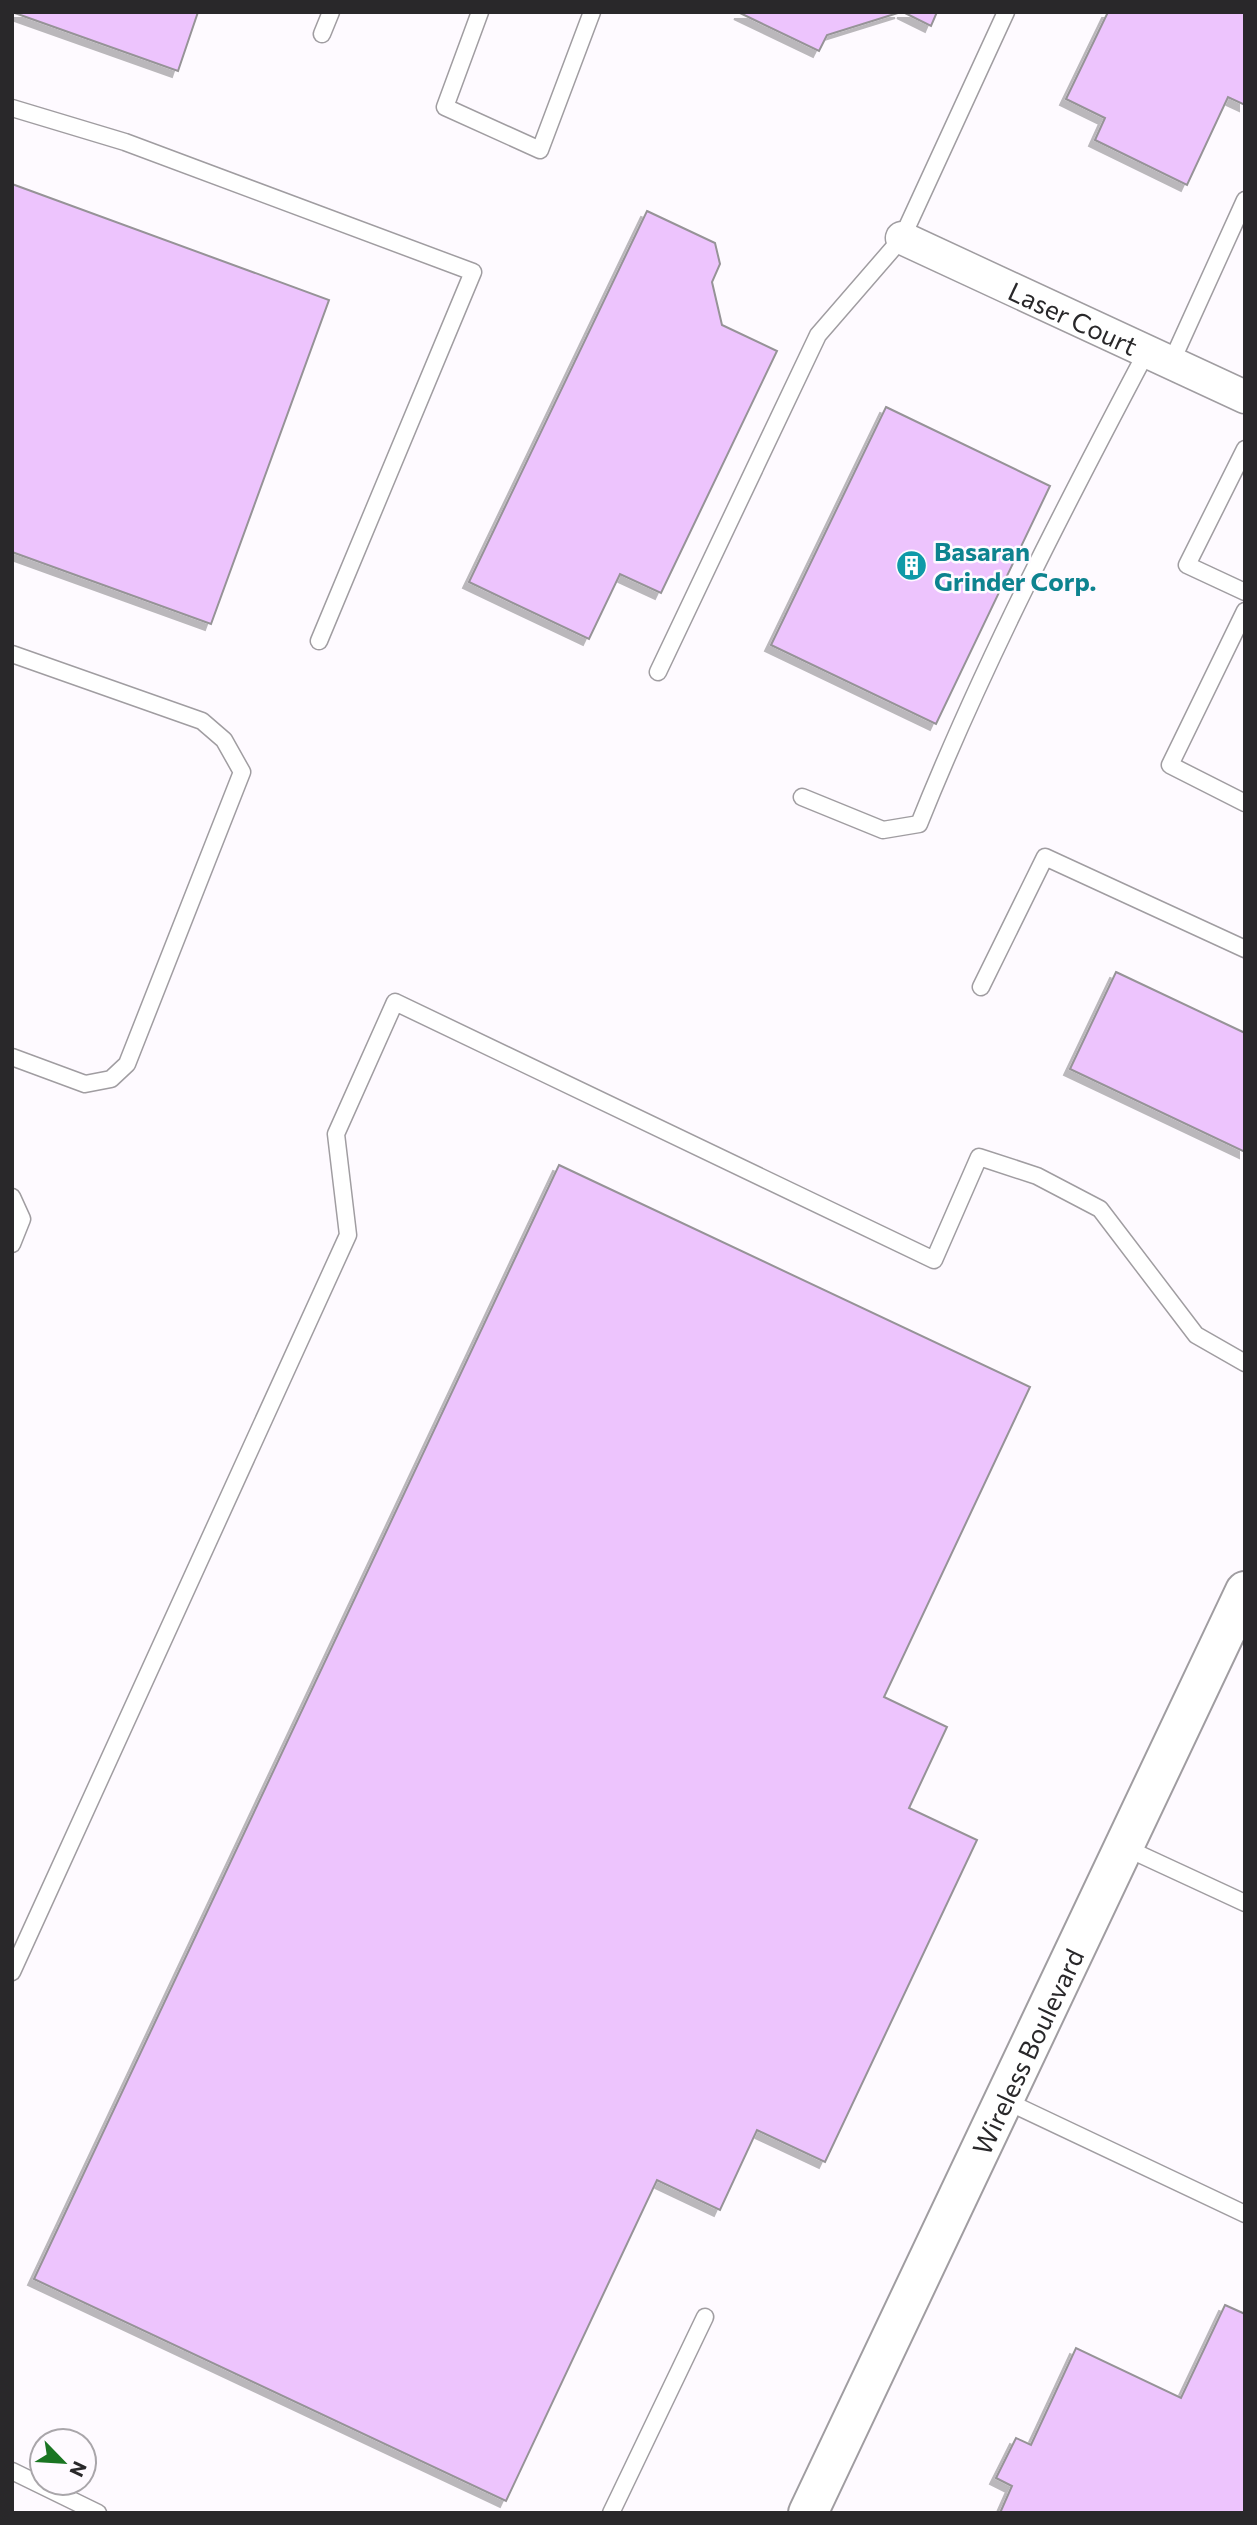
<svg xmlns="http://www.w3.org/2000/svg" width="1257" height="2525" viewBox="0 0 1257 2525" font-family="Commissioner,sans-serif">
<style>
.building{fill:#edc4fd;stroke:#969397;stroke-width:2;filter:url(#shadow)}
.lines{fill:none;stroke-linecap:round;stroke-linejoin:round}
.lane-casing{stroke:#a09da1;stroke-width:19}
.street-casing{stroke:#a09da1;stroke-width:35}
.secondary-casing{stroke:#a09da1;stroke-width:42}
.lane{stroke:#fff;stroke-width:16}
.street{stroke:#fff;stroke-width:32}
.secondary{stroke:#fff;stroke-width:38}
.labels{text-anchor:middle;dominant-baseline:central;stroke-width:5;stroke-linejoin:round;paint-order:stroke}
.street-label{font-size:26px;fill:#29282a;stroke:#fefaff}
.culture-label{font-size:26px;font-weight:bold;fill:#0d838f;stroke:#fefaff;text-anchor:start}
</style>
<defs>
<filter id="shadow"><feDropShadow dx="-6" dy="6" stdDeviation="0" flood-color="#0004"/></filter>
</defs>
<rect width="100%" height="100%" fill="#fefaff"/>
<g class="building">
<path d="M12 12H198L178 71Z"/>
<path d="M901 12 827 35 819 51 740 13Z"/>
<path d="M903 12H937L931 26Z"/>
<path d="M1108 12H1245V105L1228 97 1187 185 1095 140 1105 118 1066 99Z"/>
<path d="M12 184 329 300 211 624 12 552Z"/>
<path d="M647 211 715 243 720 264 712 282 722 325 777 351 661 593 620 574 589 639 469 582Z"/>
<path d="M886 407 1050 486 936 724 771 645Z"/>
<path d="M1116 972 1245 1033V1152L1070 1069Z"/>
<path d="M559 1165 1030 1387 884 1697 947 1727 909 1808 977 1840 825 2162 757 2130 720 2210 657 2180 506 2501 34 2279Z"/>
<path d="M1225 2305 1245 2314V2513H1000L1012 2486 996 2478 1016 2438 1031 2445 1076 2348 1181 2398Z"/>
</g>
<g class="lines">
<defs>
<g id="lane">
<path d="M480 12 445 107 540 150 592 12"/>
<path d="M322 34 331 12"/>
<path d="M12 108 125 142 473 272 319 641"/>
<path d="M1171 363 1245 200"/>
<path d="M1245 449 1187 565 1245 592"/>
<path d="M1245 611 1170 765 1245 803"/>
<path d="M12 654 202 721 224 740 242 772 127 1064 111 1079 85 1084 12 1057"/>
<path d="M658 672 818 335 902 238 1006 12"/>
<path d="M802 797 883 830 919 824C984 662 1065 506 1147 351"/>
<path d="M981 987 1045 857 1245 949"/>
<path d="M12 1197 22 1219 12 1244"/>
<path d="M1124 1847 1245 1903"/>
<path d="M12 1972 348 1235 336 1134 395 1002 934 1260 979 1157 1037 1176 1100 1209 1196 1335 1245 1363"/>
<path d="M1004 2100 1245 2214"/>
<path d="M12 2471 98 2513"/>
<path d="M611 2513 705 2317"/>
</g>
<g id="street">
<path id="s1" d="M902 238 1245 397"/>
</g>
<g id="secondary">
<path id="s2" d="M808 2513 1245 1591"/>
</g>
</defs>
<use href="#lane" class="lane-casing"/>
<use href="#street" class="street-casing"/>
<use href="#secondary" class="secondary-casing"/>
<use href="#lane" class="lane"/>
<use href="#street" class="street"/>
<use href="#secondary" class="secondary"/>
</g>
<defs>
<symbol id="building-disc" viewBox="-11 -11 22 22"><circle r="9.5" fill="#0f9aa8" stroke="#fefaff"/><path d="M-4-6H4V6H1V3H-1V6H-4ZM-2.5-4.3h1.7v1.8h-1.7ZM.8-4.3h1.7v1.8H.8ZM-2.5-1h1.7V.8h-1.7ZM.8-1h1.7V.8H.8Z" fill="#fff"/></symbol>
</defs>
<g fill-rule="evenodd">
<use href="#building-disc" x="894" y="548" width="35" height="35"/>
</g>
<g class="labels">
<g class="street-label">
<text stroke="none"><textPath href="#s1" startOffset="189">Laser Court</textPath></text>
<text stroke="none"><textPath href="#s2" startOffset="511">Wireless Boulevard</textPath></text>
</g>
<g class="culture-label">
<text x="934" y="550">Basaran<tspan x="934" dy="30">Grinder Corp.</tspan></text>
</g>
</g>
<rect width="1257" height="2525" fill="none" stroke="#29282a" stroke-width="28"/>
<g transform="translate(63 2462) rotate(115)"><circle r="33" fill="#fefaff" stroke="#a9a6aa" stroke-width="2"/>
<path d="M0-5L12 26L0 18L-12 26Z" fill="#1a7522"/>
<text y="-10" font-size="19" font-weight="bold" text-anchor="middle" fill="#29282a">N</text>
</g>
</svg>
